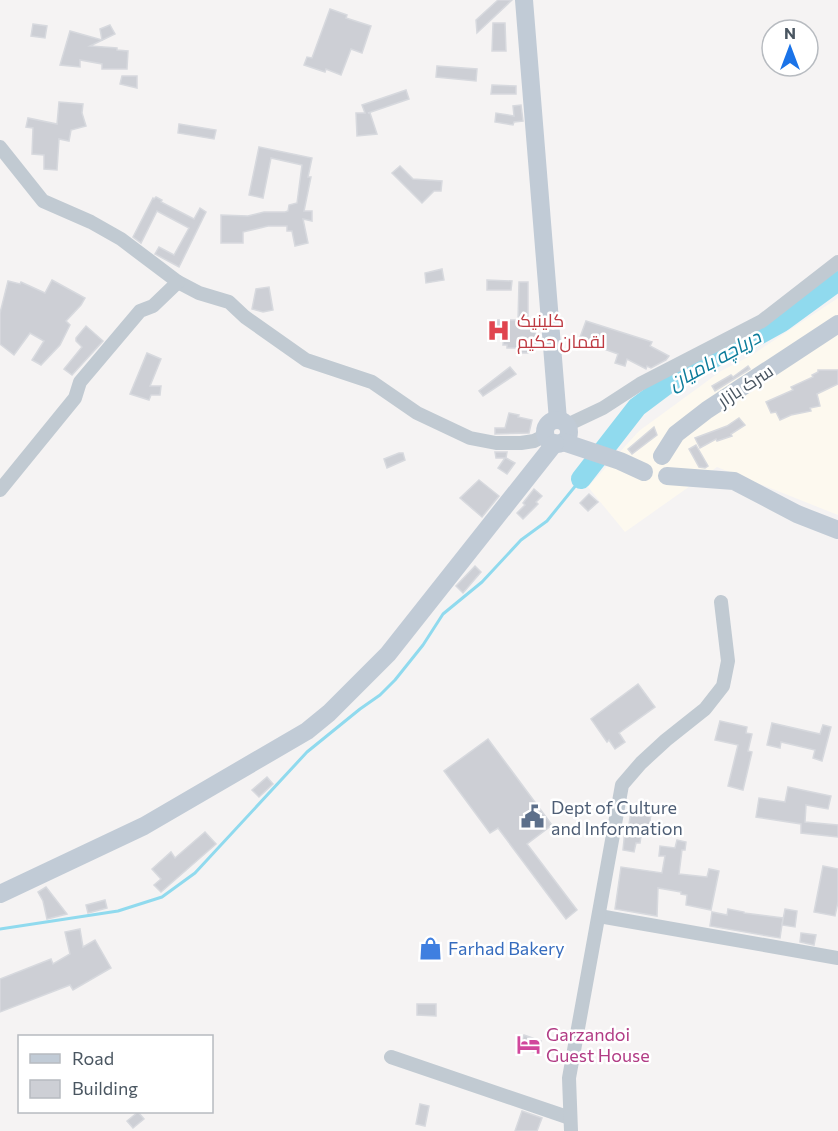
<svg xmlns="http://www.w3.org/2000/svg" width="838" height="1131" viewBox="0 0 838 1131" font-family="Commissioner,Cairo,sans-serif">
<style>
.commercial{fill:#fdf9ef}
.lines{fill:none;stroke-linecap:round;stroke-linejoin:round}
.stream{stroke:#90daee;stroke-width:3}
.river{stroke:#90daee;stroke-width:20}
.building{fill:#cdcfd5;stroke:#d7d9de;stroke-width:1.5}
.street{stroke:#c1cad2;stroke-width:14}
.secondary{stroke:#c1cbd6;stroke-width:18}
.labels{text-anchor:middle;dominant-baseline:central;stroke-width:5;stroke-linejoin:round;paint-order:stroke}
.health-label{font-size:18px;fill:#be3a42;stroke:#fff;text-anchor:start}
.street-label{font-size:18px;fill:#4a5661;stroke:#fff}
.service-label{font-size:18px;fill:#4e5e75;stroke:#fff;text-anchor:start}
.shop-label{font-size:18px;fill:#366cbe;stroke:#fff;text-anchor:start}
.hotel-label{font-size:18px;fill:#b23c85;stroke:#fff;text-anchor:start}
.water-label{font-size:20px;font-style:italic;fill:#0c7c9b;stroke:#fff}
</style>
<rect width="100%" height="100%" fill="#f5f3f3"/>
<path class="commercial" d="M838 298V515L717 467 625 532 588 487 639 431 721 371 752 355Z"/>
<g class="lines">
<path class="stream" d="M0 929 118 911 162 897 195 873 307 752 360 709 380 695 395 680 423 645 443 614 482 582 521 540 547 521 581 479"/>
<path class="river" d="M581 479 637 407 681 374 742 344 782 322 838 281"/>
</g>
<g class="building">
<path d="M498 0H512L477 33 476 20Z"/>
<path d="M330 9 347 15 346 18 371 26 362 53 351 49 341 75 326 69 325 72 304 65 307 57 312 58Z"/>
<path d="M493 23H505L506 51H492Z"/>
<path d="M33 24 47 26 45 38 31 36Z"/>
<path d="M110 25 115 34 90 46 117 48V50L128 51 127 69H102V64L80 60V67L60 65 70 31 102 40 100 29Z"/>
<path d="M437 66 477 69 476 81 436 77Z"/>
<path d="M122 76H137V88L120 84Z"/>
<path d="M492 85 516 86V94H491Z"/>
<path d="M406 90 409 99 368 113H370L377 134 357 136 356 113H365L362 105Z"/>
<path d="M59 102 83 104 82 113 86 126 71 130 69 141 59 139 57 170 44 169V155L32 154 33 128 26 127 28 118 57 124Z"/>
<path d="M521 105 523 121 514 122 513 125 495 122 496 113 514 116 513 106Z"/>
<path d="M179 124 216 130 214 139 178 133Z"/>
<path d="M259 147 312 158 308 177H311L304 211H312V221L303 219 308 243 295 246 292 231H287V226H268L243 232V243H221V215L248 216 264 212H285L288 211 289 205 297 203 302 165 271 158 263 198 249 195Z"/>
<path d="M400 166 413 179 442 181 441 191H434L422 203 392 173Z"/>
<path d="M156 197 162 200 161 202 194 219 200 208 206 212 179 267 155 254 159 247 174 255 189 228 157 211 141 243 133 237 153 198 154 199Z"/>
<path d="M442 269 444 280 426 283 425 273Z"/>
<path d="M52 280 85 298 81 305 66 321 70 325 60 345 41 365 32 360 44 341 30 333 14 355 0 344V313L8 281 20 284 21 282 45 293Z"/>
<path d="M487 280 512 281 511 290H487Z"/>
<path d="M519 282H528V324H531L540 342 541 347 528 353H516V348H507V345H503L504 334H494V320H518Z"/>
<path d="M269 287 273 310 263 312 252 309 256 289Z"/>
<path d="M586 321 652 342 650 346 669 356 666 360 651 368 647 366 646 369 627 359 625 366 615 363 618 354 579 340Z"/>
<path d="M86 326 103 341 72 375 64 369 82 347 76 341V338Z"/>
<path d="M147 353 161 359 150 386H161L160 395H151L149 400 130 394Z"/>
<path d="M748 366 750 369 715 391 712 386 731 375 733 377Z"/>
<path d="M510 367 516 374 483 396 479 391Z"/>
<path d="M818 370H838V384L817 394 820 406 810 408 811 411 791 415 780 420 776 412 771 413 766 402 793 390 791 387 813 377 812 375 818 372Z"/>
<path d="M509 413 519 415 518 417 532 420 529 433 495 434V428H505Z"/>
<path d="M739 418 745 425 731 434 732 436 717 441 716 439 700 448 695 438 727 426Z"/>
<path d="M654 427 657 435 632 454 628 449Z"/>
<path d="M696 445 708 466 705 468 699 467 689 449Z"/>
<path d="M495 452H507L506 458 515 463 507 474 498 468 505 458H496Z"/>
<path d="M399 453H403L405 460 387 468 384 459Z"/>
<path d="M479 480 499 496 482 517 460 498Z"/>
<path d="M534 489 542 496 536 502 538 504 523 519 517 513 525 505 523 503Z"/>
<path d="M589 494 598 502 588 511 580 503Z"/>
<path d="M475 566 481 572 463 593 456 586Z"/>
<path d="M638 684 655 707 619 733 625 742 615 749 609 740 607 742 591 719Z"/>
<path d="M720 721 747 727 746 733 752 734 748 751 752 752 743 790 728 786 738 745 715 740Z"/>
<path d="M772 723 820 734 823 725 831 727 822 761 813 758 815 750 781 742 780 748 767 745Z"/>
<path d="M488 739 552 825 527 844 577 910 566 919 498 828 490 833 444 771Z"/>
<path d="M267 777 273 784 259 797 252 790Z"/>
<path d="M788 787 831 796 828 809 806 805 805 822 838 825V837L801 833V824L756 817 759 798 785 802Z"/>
<path d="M631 811 651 813 649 831 642 830 640 843H636L634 852 623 850 625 830 628 831Z"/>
<path d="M205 832 216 844 161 892 154 885 161 879 152 869 171 852 175 858Z"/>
<path d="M677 840 686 842 685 850H682L679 874 707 877 709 869 719 871 711 910 686 905 687 895 681 894V892L658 888 657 916 615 909 621 867 662 873 665 856H659L660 846 675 848Z"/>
<path d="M823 866 838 869V902L835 916 814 912Z"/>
<path d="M46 887 67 914 47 919 43 901 38 892Z"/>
<path d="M105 900 107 908 88 913 86 905Z"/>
<path d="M728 909 744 912V913L783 918 780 938 710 926 712 912 727 915Z"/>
<path d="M785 909 797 911 795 927 782 925Z"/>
<path d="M80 929 83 947 95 940 111 968 73 990 70 985 0 1012V979L51 959 53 964 70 954 65 932Z"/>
<path d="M801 933 816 935 814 945 800 942Z"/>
<path d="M417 1004H436V1016L417 1015Z"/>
<path d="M524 1035 541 1041 537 1053 520 1048Z"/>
<path d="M420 1104 429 1106 425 1126 416 1124Z"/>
<path d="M522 1111 542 1118 537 1131H515Z"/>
<path d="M138 1112 144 1119 133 1128 127 1121Z"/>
</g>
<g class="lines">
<g class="street">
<path d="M0 147 43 201 91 222 121 239 178 282 199 293 229 302 245 317 306 360 372 382 417 413 470 438 496 443H521L534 441 546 435"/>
<path d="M567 425 603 408 640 384 762 321 838 262"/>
<path d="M0 490 75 398 80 382 140 311 153 306 178 282"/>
<path d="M599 916 838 958"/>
<path d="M391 1057 570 1118"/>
<path d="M571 1131 569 1078 622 785 641 763 666 740 705 709 723 686 728 661 721 602"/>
</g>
<g class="secondary">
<path d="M524 0 558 420"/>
<circle cx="557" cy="432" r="12"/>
<path d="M563 442 620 461 644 472"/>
<path d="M662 456 676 434 707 410 838 324"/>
<path d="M667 476 734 481 797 514 838 530"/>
<path d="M0 894 144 826 307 731 329 713 388 654 555 443"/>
</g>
</g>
<defs>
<symbol id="hospital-bare" viewBox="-9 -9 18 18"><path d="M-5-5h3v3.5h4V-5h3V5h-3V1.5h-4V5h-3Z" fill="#e0444e" stroke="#fff" stroke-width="2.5" paint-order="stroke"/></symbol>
<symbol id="civic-bare" viewBox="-9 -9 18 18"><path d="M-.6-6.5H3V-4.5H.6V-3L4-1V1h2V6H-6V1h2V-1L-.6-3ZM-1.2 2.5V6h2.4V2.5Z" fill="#5c6f8a" stroke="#fff" stroke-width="2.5" paint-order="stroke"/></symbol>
<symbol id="shop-bare" viewBox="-9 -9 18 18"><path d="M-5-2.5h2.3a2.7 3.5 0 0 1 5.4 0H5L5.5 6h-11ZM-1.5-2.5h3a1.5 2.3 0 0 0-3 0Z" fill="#3f7fe0" stroke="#fff" stroke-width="2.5" paint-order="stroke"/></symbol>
<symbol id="hotel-bare" viewBox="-9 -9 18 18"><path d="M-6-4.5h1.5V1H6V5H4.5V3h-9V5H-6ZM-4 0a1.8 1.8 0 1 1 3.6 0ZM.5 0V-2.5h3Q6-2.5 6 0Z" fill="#d1479c" stroke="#fff" stroke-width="2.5" paint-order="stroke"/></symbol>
</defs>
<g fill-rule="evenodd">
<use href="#hospital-bare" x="482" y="314" width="33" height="33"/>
<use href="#civic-bare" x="516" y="800" width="33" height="33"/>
<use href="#shop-bare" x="414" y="932" width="33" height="33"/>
<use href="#hotel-bare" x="512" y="1028" width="33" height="33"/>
</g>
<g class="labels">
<g class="health-label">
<text x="517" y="320">کلینیک<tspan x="517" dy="21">لقمان حکیم</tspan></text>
</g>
<g class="street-label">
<text transform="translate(745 385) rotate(-33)">سرک بازار</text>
</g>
<g class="service-label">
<text x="551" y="807">Dept of Culture<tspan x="551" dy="21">and Information</tspan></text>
</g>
<g class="shop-label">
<text x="448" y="948">Farhad Bakery</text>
</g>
<g class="hotel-label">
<text x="546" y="1034">Garzandoi<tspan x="546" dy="21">Guest House</tspan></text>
</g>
<g class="water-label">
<text transform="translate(714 359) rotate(-29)">دریاچه بامیان</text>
</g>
</g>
<rect x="18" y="1035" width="195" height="78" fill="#ffffff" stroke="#b7bbc0" stroke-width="1.5"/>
<rect x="30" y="1054" width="30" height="9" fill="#c1cbd6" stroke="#b7bbc0" stroke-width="1.5"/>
<text x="72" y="1065" font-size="18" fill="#4a5661">Road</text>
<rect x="30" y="1080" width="30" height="18" fill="#cdcfd5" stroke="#b7bbc0" stroke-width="1.5"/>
<text x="72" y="1095" font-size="18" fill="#4a5661">Building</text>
<g transform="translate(790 48)"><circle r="28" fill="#ffffff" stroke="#b7bbc0" stroke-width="1.5"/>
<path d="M0-4.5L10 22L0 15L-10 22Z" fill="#1a73e8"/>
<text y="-9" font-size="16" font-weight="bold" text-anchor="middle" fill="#4a5661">N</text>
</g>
</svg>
